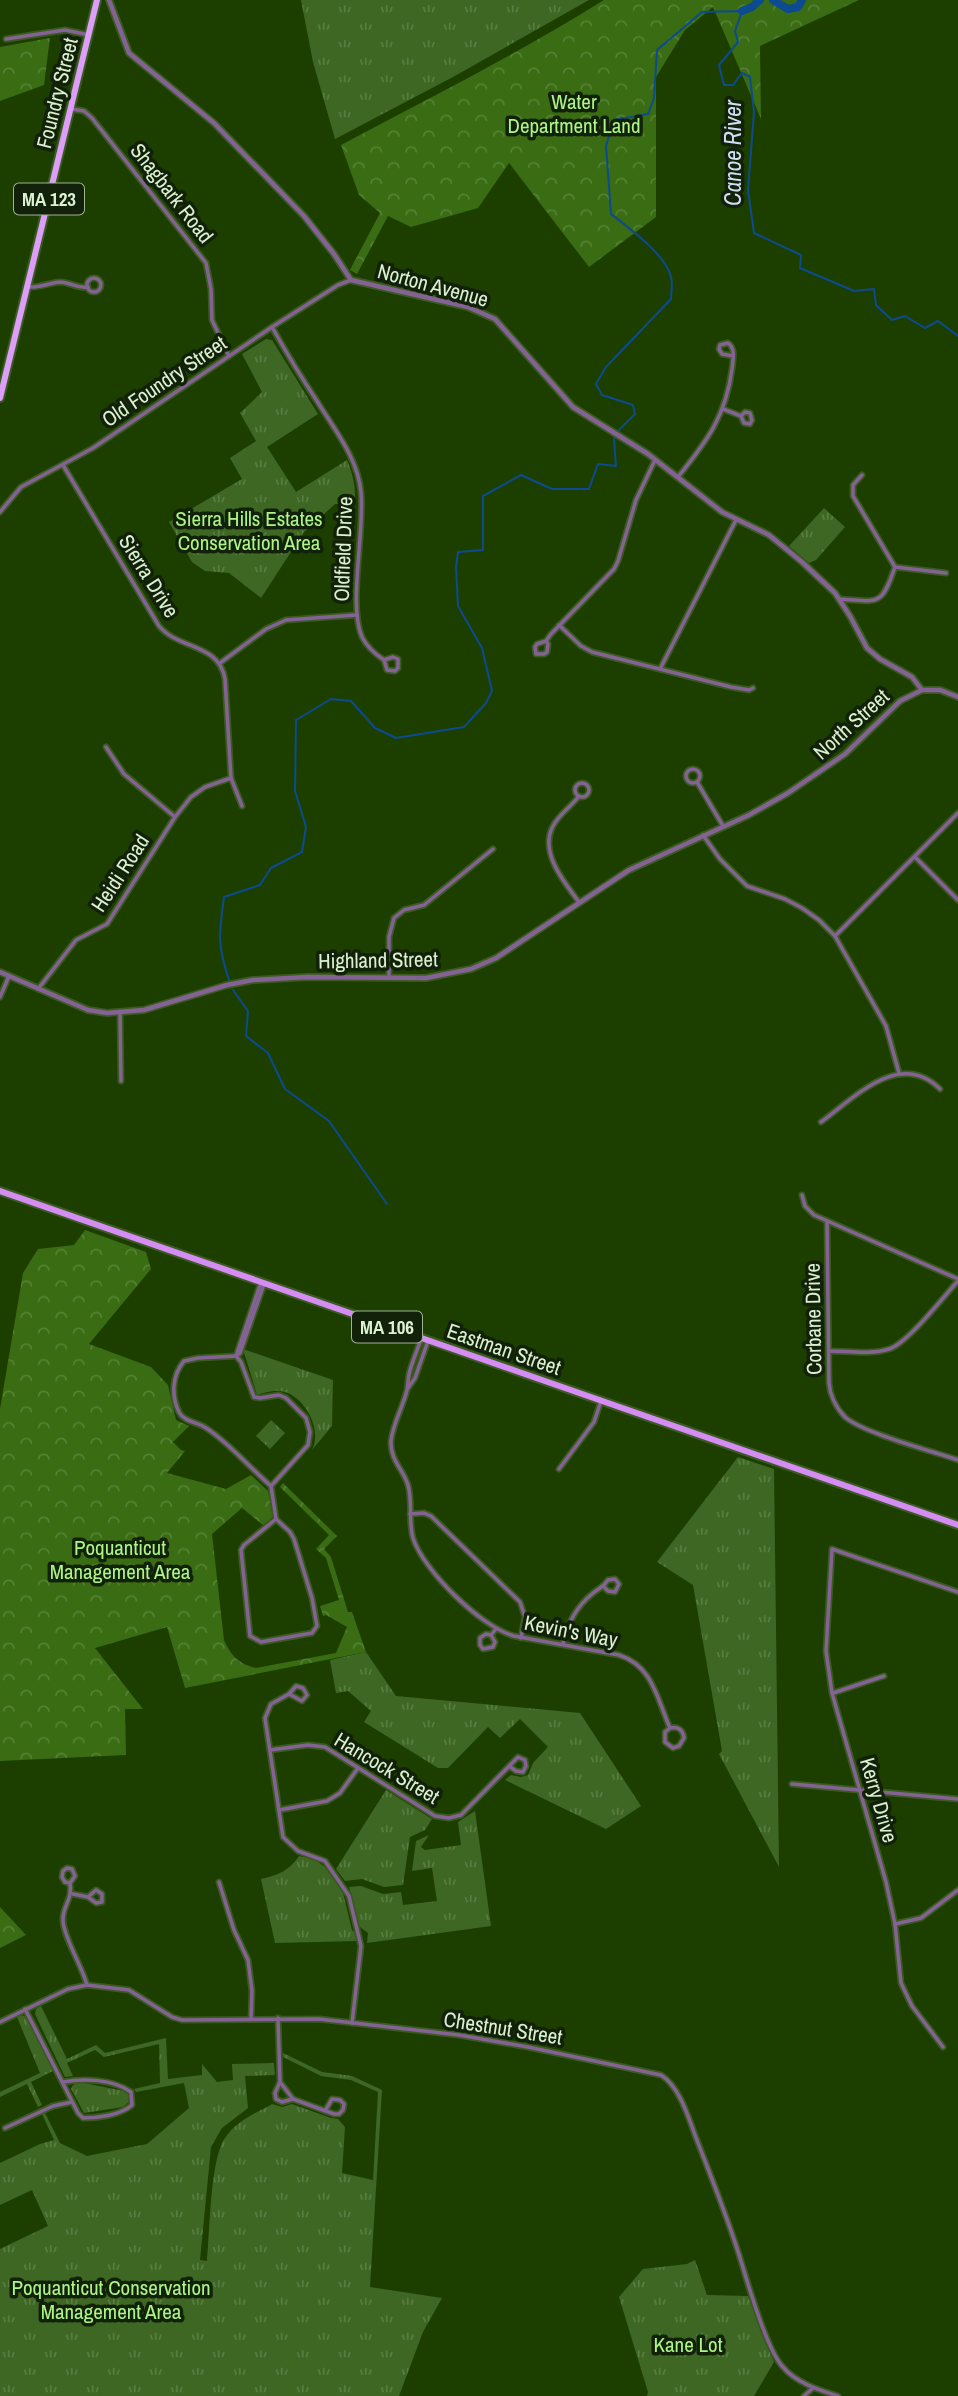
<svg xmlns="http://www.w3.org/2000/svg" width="958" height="2396" viewBox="0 0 958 2396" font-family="'Archivo Narrow',sans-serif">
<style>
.grass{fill:url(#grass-tufts)}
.forest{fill:url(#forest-crowns)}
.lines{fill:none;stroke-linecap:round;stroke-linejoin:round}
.stream{stroke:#0c4b90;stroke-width:2}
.river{stroke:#0c4b90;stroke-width:8}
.minor-casing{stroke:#3b5b22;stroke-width:7}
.tertiary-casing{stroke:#3b5b22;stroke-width:8}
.primary-casing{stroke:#3b5b22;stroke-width:10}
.trunk-casing{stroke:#3b5b22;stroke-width:10}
.minor{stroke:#856294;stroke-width:3.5}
.tertiary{stroke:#856294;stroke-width:4.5}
.primary{stroke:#d58cf3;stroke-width:6}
.trunk{stroke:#dc9ef6;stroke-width:6}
.labels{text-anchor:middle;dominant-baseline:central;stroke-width:7;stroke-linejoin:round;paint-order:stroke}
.shield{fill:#122109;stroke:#9fb396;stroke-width:2}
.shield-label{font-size:19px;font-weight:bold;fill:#dcf1d2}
.street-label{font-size:21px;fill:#dcf1d2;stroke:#122109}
.park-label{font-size:21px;fill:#aef587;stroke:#122109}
.water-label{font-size:23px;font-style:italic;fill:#d0dff3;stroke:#122109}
</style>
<defs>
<pattern id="grass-tufts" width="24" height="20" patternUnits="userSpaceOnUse" patternTransform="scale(1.75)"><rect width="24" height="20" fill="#3d6723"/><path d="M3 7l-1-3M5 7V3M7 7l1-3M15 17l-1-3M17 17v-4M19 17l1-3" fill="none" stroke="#587d42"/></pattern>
<pattern id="forest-crowns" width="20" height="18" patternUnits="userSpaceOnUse" patternTransform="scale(1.75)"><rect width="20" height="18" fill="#396c13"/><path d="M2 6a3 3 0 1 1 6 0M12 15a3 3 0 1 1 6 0" fill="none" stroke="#558134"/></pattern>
</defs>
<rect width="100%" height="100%" fill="#1c3f00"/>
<g class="grass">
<path d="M301 0H589L453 77 335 139 313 62Z"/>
<path d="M266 339 272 340 318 414 267 447 296 492 347 460C353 474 356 488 355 504H335L304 532 261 598 229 573 205 571 192 562 169 522 242 479 230 458 256 441 240 413 262 392 242 354Z"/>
<path d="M824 508 845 527 816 560 809 563 789 546Z"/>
<path d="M243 1349 333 1380 332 1426 312 1450C323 1429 304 1394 280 1391 272 1390 264 1393 257 1395Z"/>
<path d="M271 1420 285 1433 270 1449 256 1436Z"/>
<path d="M738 1457 774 1469 779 1867 719 1754 722 1751 693 1585 657 1562Z"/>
<path d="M366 1652 396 1696 580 1713 641 1806 606 1829 505 1780 511 1775 521 1777 528 1775 533 1763 548 1747 520 1719 500 1738 488 1727 448 1768H438L364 1722 371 1711 348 1691 336 1693 330 1660Z"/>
<path d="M386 1790 432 1819 425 1830 410 1837 403 1885 384 1887 362 1879 345 1881 336 1869Z"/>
<path d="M475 1811 491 1926 367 1943 368 1933 360 1927 349 1887 361 1886 383 1894 401 1892 403 1905 437 1901 432 1868 412 1871 416 1841 429 1835 421 1847 425 1850 461 1845 458 1822Z"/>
<path d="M299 1856 314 1859 325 1867 343 1893 352 1930 358 1935 357 1941 275 1943 261 1879C278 1875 289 1871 299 1856Z"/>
<path d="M41 2006 67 2059 96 2045 105 2053 166 2038 168 2079 202 2075V2064L217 2082 233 2080 232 2064 274 2063 275 2075 245 2076 248 2108 222 2128 211 2147 200 2260 207 2261C210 2232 210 2159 225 2138 236 2122 253 2114 269 2106L272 2104 282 2107 292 2104 331 2118 338 2119 345 2127 342 2173 373 2180 378 2092 351 2080 321 2076 283 2057V2053L322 2072 352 2076 382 2090 370 2287 442 2298 423 2332 399 2396H0V2249L48 2226 32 2190 0 2205V2163L40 2144 54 2140 42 2114 45 2113 60 2143 87 2156 147 2144 189 2108 184 2083 136 2092 134 2089 160 2083 159 2044 104 2057 95 2050 67 2063 73 2076 65 2077 35 2014 36 2009Z"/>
<path d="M22 2015 28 2018 53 2071 31 2082 42 2105 38 2107 27 2084 0 2097V2092L40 2073 17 2017Z"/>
<path d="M79 2082 124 2091 129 2095V2102L123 2107 84 2113 71 2089 73 2085Z"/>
<path d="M695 2260 707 2295 748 2296 774 2362 754 2396H647L648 2392 619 2297 643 2269 687 2264Z"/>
</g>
<g class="forest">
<path d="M604 0H859L760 46 761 119 713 7 685 30 656 77V217L589 267 509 163 478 208 411 227 388 216 357 274 350 270 380 213 359 195 341 145C430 98 519 53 604 0Z"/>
<path d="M50 38 44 85 0 101V47Z"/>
<path d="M85 1230 146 1252 151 1269 89 1344 151 1367 168 1385 176 1420 189 1426 173 1442 181 1450 185 1451 167 1473 226 1489 251 1475 268 1491 274 1516 263 1525 242 1508 212 1534 224 1640C231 1656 239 1664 256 1668L336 1653 347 1627 326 1615 323 1616 320 1606 339 1600 326 1558 316 1549 329 1535 280 1487 283 1483 337 1536 324 1549 331 1557 348 1612H352L366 1652 185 1688 167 1627 95 1648 143 1709H125L126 1755 0 1761V1409L23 1273 38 1249 74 1245Z"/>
<path d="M0 1907 26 1935 0 1948Z"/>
</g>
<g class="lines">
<g class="stream">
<path d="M618 431 635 414 633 405 602 395 596 384 606 367 671 299C671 293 673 284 671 277 667 256 628 227 611 214L606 146 614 120 648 114 654 98 657 50 702 12 742 11 735 31 738 42 719 65 724 85H733L742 73 750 77 754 112 748 190 754 233 801 255 800 268 854 291 874 289 876 305 892 320 905 316 925 328 938 321 958 336"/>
<path d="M229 980C217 944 219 934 224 897L260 885 271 868 302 852 306 827 295 791 296 720 331 699 351 701 375 728 396 738 464 727 486 703 492 691 482 648 458 606 456 567 458 552 483 550V496L521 475 552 489H589L598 464 616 466 614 438"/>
<path d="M233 990 248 1011 246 1036 268 1053 285 1089 329 1121 387 1204"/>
</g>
<g class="river">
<path d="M773 0 788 9 798 7 802 0"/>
<path d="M742 11 752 7 760 0"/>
</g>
<defs>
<g id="minor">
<path d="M6 39 65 30 89 35"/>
<path d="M71 109 84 111 92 118 206 263 211 289 212 320 229 356"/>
<circle cx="94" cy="285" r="7"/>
<path d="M27 287C39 288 49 283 60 282 70 282 77 289 88 287"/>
<path d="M272 327C286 352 301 377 317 401 334 429 358 458 361 492 365 531 348 605 362 637 367 647 375 654 384 660L393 657 398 659V668L395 671 387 670 384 660"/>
<path d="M723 409 741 416 744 423 750 424 752 420 750 413 745 412 741 416"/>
<path d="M63 465 159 626C179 650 219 643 225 679L231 778 242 806"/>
<path d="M862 475 853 485V496L895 567 946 573"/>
<path d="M678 477C707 441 726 416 732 369 733 359 736 349 728 343L720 345 719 349 722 354 733 356"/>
<path d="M0 512 21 487 93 448 272 327 338 285 351 280"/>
<path d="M839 599C878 601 881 608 895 567"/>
<path d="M559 625 581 646 592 652 731 687 749 690 753 688"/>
<path d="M546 641 537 644 535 647 536 654H544L547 652 548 644 546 641 551 634 614 569 618 561 636 500 655 460"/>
<path d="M220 663 266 629 286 620 357 615"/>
<path d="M660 669 736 520"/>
<path d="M106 747 124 774 175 817"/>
<circle cx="693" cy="776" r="7"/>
<path d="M697 782 723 826"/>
<circle cx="582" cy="790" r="7"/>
<path d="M579 796C571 807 559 814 553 826 539 852 564 882 579 902"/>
<path d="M703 835 720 859 747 886 785 899 802 908 819 920 835 936 886 1026 899 1073"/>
<path d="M915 857 958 900"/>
<path d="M835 936 958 813"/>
<path d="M389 977V937L394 918 404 910 424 905 493 849"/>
<path d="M38 989 76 940 107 924 175 817 191 797 205 787 231 778"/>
<path d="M0 997 9 976"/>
<path d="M120 1012 121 1081"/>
<path d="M821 1122C855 1097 900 1049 940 1089"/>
<path d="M802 1195 805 1206 814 1215 958 1279"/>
<path d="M827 1221 829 1383C830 1395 836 1408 845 1417 863 1433 932 1451 958 1460"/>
<path d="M421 1339C417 1351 412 1362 409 1374 408 1380 408 1385 407 1390 403 1407 393 1423 391 1441 390 1460 403 1469 408 1485 413 1502 408 1520 413 1538 423 1570 481 1627 514 1636L619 1655C653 1666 657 1699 670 1728 678 1726 683 1730 684 1738L679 1746 673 1748 665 1742V1732L670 1728"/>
<path d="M829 1351C847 1351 871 1355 889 1349 907 1344 944 1296 958 1281"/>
<path d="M236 1356 198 1358 184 1361C172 1375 171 1396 179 1412 184 1422 198 1422 206 1428 227 1441 251 1469 271 1486"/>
<path d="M236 1356 241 1362 254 1397 260 1398 279 1395 286 1398 306 1418 310 1432 308 1445 271 1486"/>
<path d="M236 1356 240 1353 264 1284"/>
<path d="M236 1356 261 1282"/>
<path d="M408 1388 415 1378 428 1341"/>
<path d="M559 1469 594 1422 601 1401"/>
<path d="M271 1486 276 1519 244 1545 241 1550 250 1636 261 1642 312 1633 317 1626 312 1598 294 1539 290 1532 276 1519"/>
<path d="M410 1514 424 1513 431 1516 520 1602 525 1617 521 1638"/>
<path d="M491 1635 486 1634 480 1638V1645L483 1649 493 1647 495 1642 491 1635 496 1629"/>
<path d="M563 1644C567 1625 576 1607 592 1594 600 1587 603 1588 608 1580L615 1579 619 1584 615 1592 608 1591 605 1588"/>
<path d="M833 1693 884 1676"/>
<path d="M289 1694 296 1686 303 1688 307 1695 302 1701 289 1694 271 1704 265 1718 283 1837 298 1851 325 1861 349 1896 361 1946 352 2023"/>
<path d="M270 1750 308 1745 325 1747 435 1816 449 1818 461 1815 518 1757 525 1760 526 1766 523 1772 516 1771 509 1766"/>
<path d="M792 1784 958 1799"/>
<path d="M279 1810 327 1801 340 1793 358 1768"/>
<path d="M219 1882 234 1930 248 1960 252 1991 251 2019"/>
<path d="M70 1883 65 1882 62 1877 63 1871 67 1868 72 1869 75 1876 70 1883C73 1901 62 1905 63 1921 64 1938 82 1966 87 1985"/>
<path d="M73 1894 88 1897 96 1903 102 1902V1894L96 1890 88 1897"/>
<path d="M895 1924 921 1918 958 1890"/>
<path d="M25 2009 78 2113 83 2118C98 2118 121 2115 132 2105L131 2092C113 2079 83 2078 63 2082"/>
<path d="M278 2018 280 2082 275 2093 276 2099 282 2102 293 2099 280 2082"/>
<path d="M0 2022 68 1989 87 1985 129 1990 172 2017 182 2020 319 2019 459 2035 528 2047 661 2075C679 2086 688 2116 695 2135 711 2177 728 2218 741 2261 749 2287 766 2347 782 2366 796 2383 819 2390 838 2396"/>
<path d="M943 2047 912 2006 901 1983 895 1924 886 1882 832 1693 826 1651 832 1549 958 1592"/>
<path d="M293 2099 334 2114H339L343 2110 344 2104 340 2100 332 2099 325 2111"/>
<path d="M5 2128 53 2106 72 2102"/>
<path d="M804 2396 813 2388"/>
</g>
<g id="tertiary">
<path d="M109 0 129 53 214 123 304 216 334 254 351 280 468 307 495 319 573 407 648 454 722 512 769 535 802 562 835 593 850 616 867 648 880 659 912 677 922 690H940L958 697"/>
<path d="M0 972 88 1010 107 1013 144 1010 227 985 253 980 307 977 426 978 471 969 496 958 629 870 749 815 788 793 845 754 900 701 922 690"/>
</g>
<path id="primary" d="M0 1191 958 1525"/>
<path id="trunk" d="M0 398 97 0"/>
</defs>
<use href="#minor" class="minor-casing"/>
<use href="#tertiary" class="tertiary-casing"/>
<use href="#primary" class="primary-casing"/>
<use href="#trunk" class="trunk-casing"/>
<use href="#minor" class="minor"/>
<use href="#tertiary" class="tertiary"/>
<use href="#primary" class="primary"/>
<use href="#trunk" class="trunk"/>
</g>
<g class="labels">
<g class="shield">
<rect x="14" y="183.5" width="70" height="31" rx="5"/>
<rect x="352" y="1311.5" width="70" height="31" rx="5"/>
</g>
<g class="shield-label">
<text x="49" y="199">MA 123</text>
<text x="387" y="1327">MA 106</text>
</g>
<g class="street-label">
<text transform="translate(57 93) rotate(-76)">Foundry Street</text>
<text transform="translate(172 193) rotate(52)">Shagbark Road</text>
<text transform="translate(433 285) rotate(15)">Norton Avenue</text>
<text transform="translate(164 381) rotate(-34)">Old Foundry Street</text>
<text transform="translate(343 549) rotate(-88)">Oldfield Drive</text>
<text transform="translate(149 576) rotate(58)">Sierra Drive</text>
<text transform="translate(851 724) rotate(-42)">North Street</text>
<text transform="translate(120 873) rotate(-57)">Heidi Road</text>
<text transform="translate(378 960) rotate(-1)">Highland Street</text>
<text transform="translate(813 1319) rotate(-91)">Corbane Drive</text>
<text transform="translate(504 1349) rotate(19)">Eastman Street</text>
<text transform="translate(571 1631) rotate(11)">Kevin's Way</text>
<text transform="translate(387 1768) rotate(31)">Hancock Street</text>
<text transform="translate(879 1800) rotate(74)">Kerry Drive</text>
<text transform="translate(503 2028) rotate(9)">Chestnut Street</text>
</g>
<g class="park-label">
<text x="574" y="101">Water<tspan x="574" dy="24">Department Land</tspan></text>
<text x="249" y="518">Sierra Hills Estates<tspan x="249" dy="24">Conservation Area</tspan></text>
<text x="120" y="1547">Poquanticut<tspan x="120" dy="24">Management Area</tspan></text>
<text x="111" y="2287">Poquanticut Conservation<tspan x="111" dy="24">Management Area</tspan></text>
<text x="688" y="2344">Kane Lot</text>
</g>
<g class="water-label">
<text transform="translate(732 153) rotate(-90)">Canoe River</text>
</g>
</g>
</svg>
